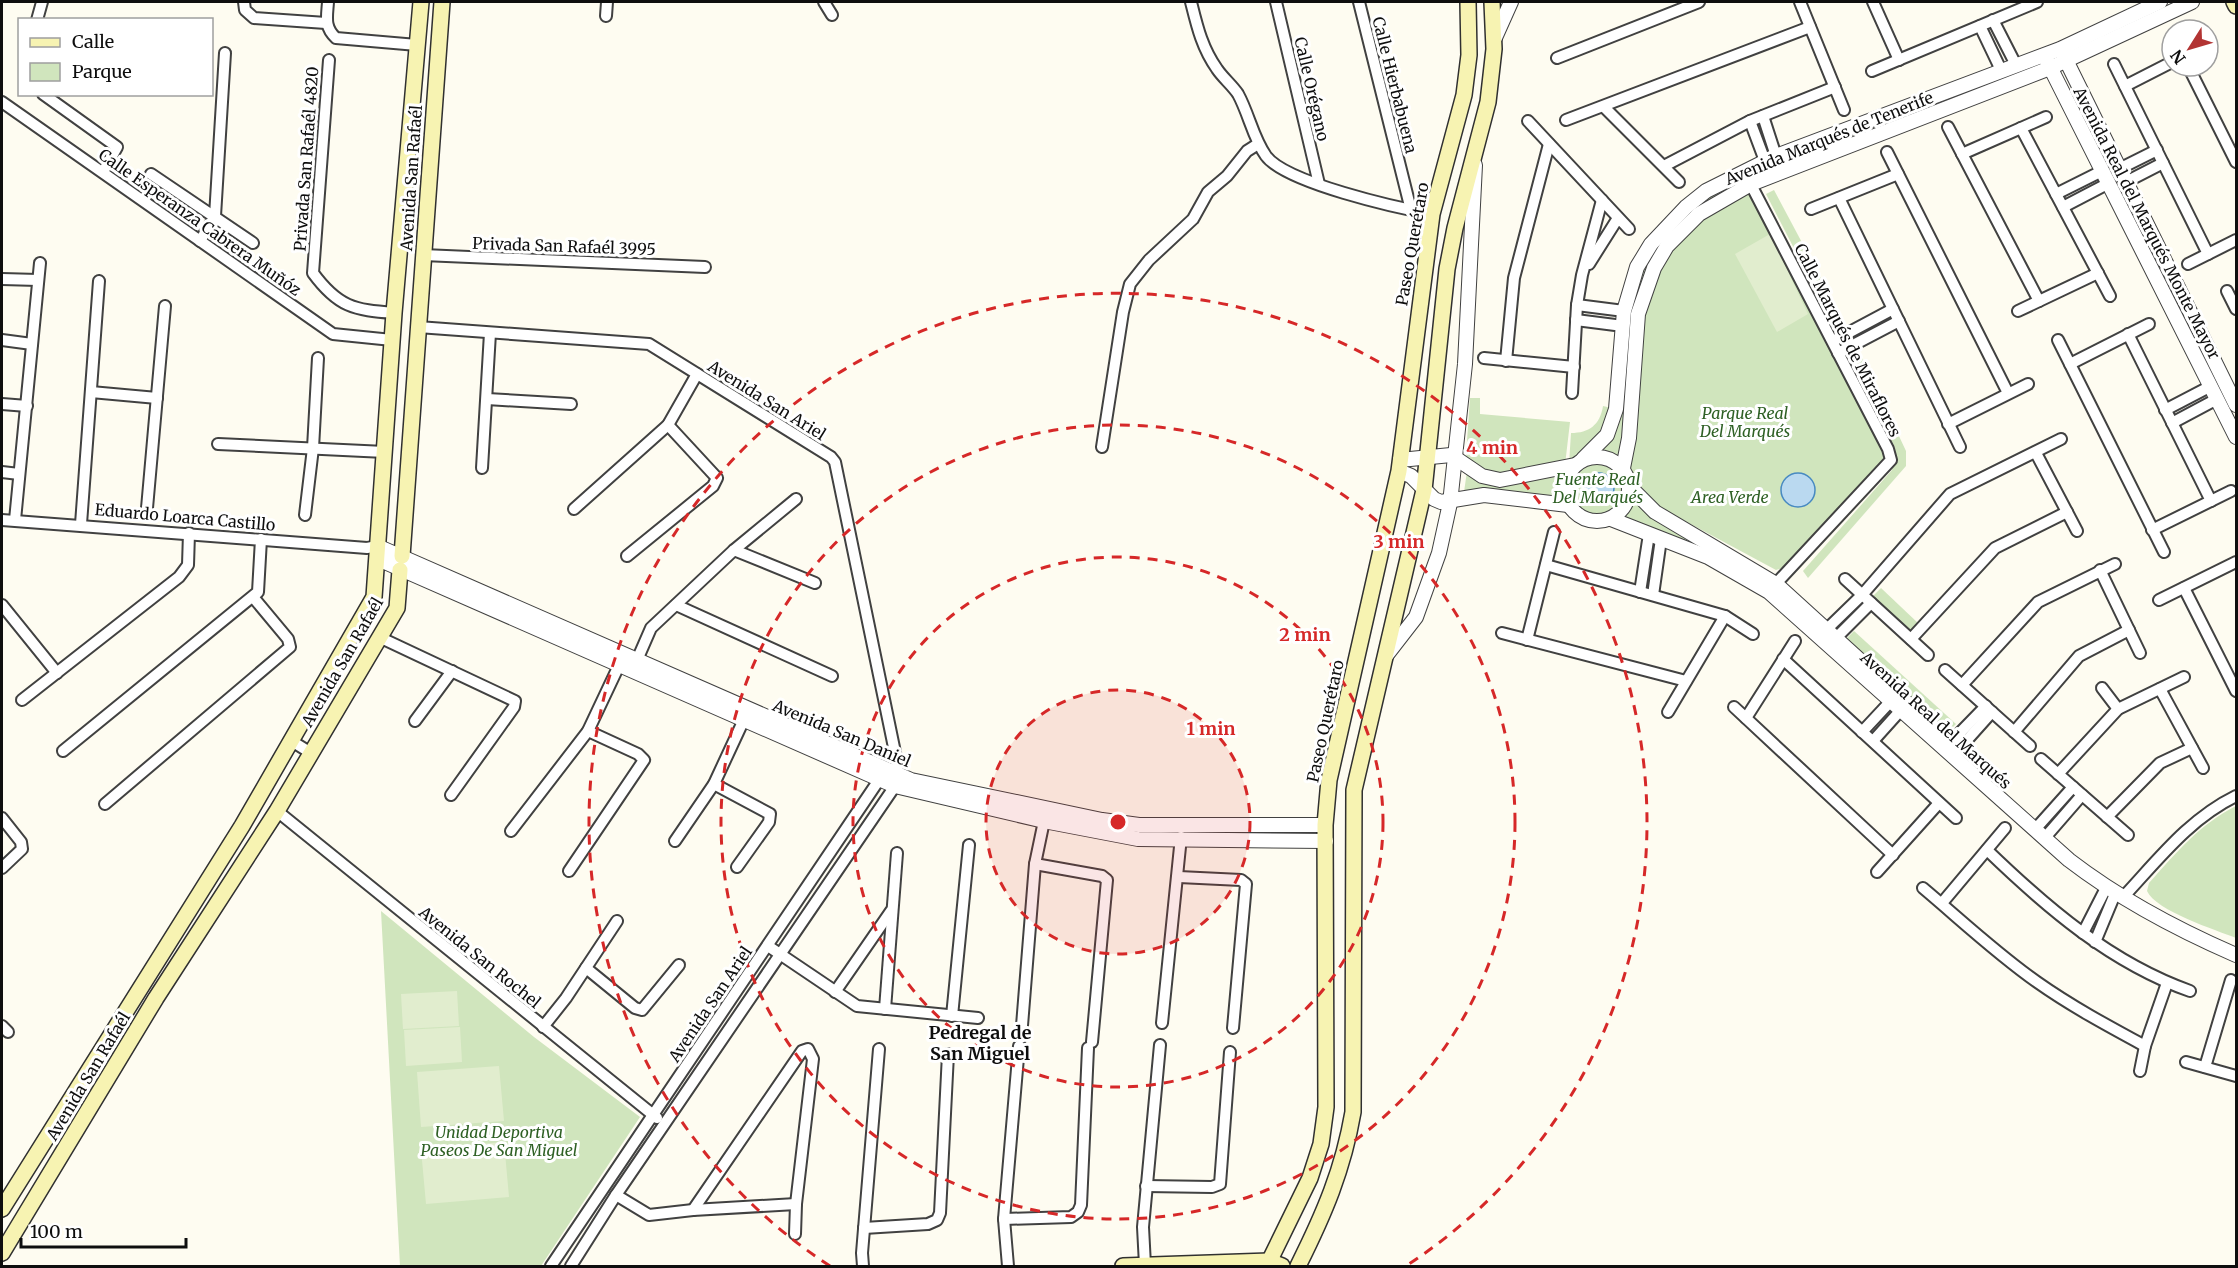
<svg xmlns="http://www.w3.org/2000/svg" width="2238" height="1268" viewBox="0 0 2238 1268" font-family="Merriweather,serif">
<style>
.green{fill:#d0e5bd}
.pitch{fill:#e1edce}
.water{fill:#bad9f0;stroke:#488ac1;stroke-width:1.5}
.lines{fill:none;stroke-linecap:round;stroke-linejoin:round}
.minor-casing{stroke:#414141;stroke-width:14}
.tertiary-casing{stroke:#414141;stroke-width:16}
.secondary-casing{stroke:#303030;stroke-width:18}
.minor{stroke:#fff;stroke-width:10}
.tertiary{stroke:#fff;stroke-width:14}
.secondary{stroke:#f7f3b2;stroke-width:15}
.ring{fill:none;stroke:#d62828;stroke-width:3;stroke-dasharray:10 8}
.labels{text-anchor:middle;dominant-baseline:central;stroke-width:6;stroke-linejoin:round;paint-order:stroke}
.street-label{font-size:16px;fill:#0e0e0e;stroke:#fff}
.park-label{font-size:16px;font-style:italic;fill:#2e6024;stroke:#fff}
.neighbourhood-label{font-size:18px;font-weight:bold;fill:#0e0e0e;stroke:#fff}
.centre{fill:#d62828;stroke:#fff;stroke-width:3}
.ring-label{font-size:18px;text-anchor:middle;font-weight:bold;fill:#d62828;stroke:#fff;stroke-width:6;stroke-linejoin:round;paint-order:stroke}
</style>
<rect width="100%" height="100%" fill="#fefcf1"/>
<g class="green">
<path d="M1742 173 1747 184 1698 212 1644 289 1622 465C1611 456 1601 454 1588 457L1608 437 1631 290 1670 224Z"/>
<path d="M1751 185 1890 461 1783 568 1776 570 1659 507 1631 475 1630 438 1639 314 1655 268 1700 214Z"/>
<path d="M1774 190 1848 329 1838 334 1766 194Z"/>
<path d="M1859 351 1906 451V466L1808 578 1803 571 1892 470 1895 448 1850 356Z"/>
<path d="M1470 398H1480V414L1570 422 1565 465 1500 479 1470 464 1466 455Z"/>
<path d="M1603 406 1616 409C1609 431 1590 455 1569 464L1571 433C1589 433 1600 425 1603 406Z"/>
<circle cx="1598" cy="488" r="28"/>
<path d="M1467 471 1480 478 1566 471 1560 486 1564 503 1464 492Z"/>
<path d="M1635 500 1772 584 1621 519Z"/>
<path d="M1881 588 1919 624 1911 634 1872 597Z"/>
<path d="M1854 631 1956 724 1946 734 1844 641Z"/>
<path d="M2236 806V938C2216 930 2156 911 2147 891L2149 883C2176 853 2200 824 2236 806Z"/>
<path d="M381 911 534 1037 640 1117 541 1266H400Z"/>
</g>
<g class="pitch">
<path d="M1770 234 1808 314 1777 332 1735 254Z"/>
<path d="M457 991 459 1026 403 1029 401 994Z"/>
<path d="M460 1027 462 1062 406 1066 404 1030Z"/>
<path d="M499 1066 504 1121 421 1127 417 1072Z"/>
<path d="M504 1142 509 1197 426 1204 421 1149Z"/>
</g>
<g class="water">
<circle cx="1798" cy="490" r="17"/>
<circle cx="1599" cy="488" r="15"/>
</g>
<g class="lines">
<defs>
<g id="minor">
<path d="M244 2 245 10 254 18 326 23"/>
<path d="M328 2C327 17 324 27 336 38L417 45"/>
<path d="M824 2 832 15"/>
<path d="M1191 2C1197 26 1202 48 1217 69 1223 78 1232 85 1238 94 1249 114 1253 138 1266 156 1286 183 1398 208 1432 214"/>
<path d="M1276 2 1319 184"/>
<path d="M1359 2 1411 210"/>
<path d="M1800 2 1844 110"/>
<path d="M1873 2 1899 60"/>
<path d="M606 16 607 2"/>
<path d="M37 20 42 2"/>
<path d="M1993 20 2016 65"/>
<path d="M1980 26 2001 70"/>
<path d="M1557 58 1699 2"/>
<path d="M329 60 313 273C338 307 354 310 394 313"/>
<path d="M2114 64 2208 254"/>
<path d="M2188 66 2236 162"/>
<path d="M1872 71 2037 2"/>
<path d="M2125 86 2172 62"/>
<path d="M43 94 117 147 103 172"/>
<path d="M2 102 333 334 392 340"/>
<path d="M1604 107 1679 182"/>
<path d="M1763 116 1776 156"/>
<path d="M1566 120 1810 27"/>
<path d="M1528 121 1629 229"/>
<path d="M1750 121 1765 161"/>
<path d="M1948 127 2039 301"/>
<path d="M2021 128 2110 296"/>
<path d="M1887 152 2008 393"/>
<path d="M1962 154 2046 117"/>
<path d="M1664 166 1750 121 1835 87"/>
<path d="M2119 169 2157 150"/>
<path d="M151 174 253 243"/>
<path d="M1748 179 1888 449 1891 460 1771 589"/>
<path d="M2126 182 2163 163"/>
<path d="M2056 194 2102 171"/>
<path d="M1839 198 1960 447"/>
<path d="M2063 207 2109 183"/>
<path d="M1811 209 1898 174"/>
<path d="M200 241 215 216 225 53"/>
<path d="M423 255 705 267"/>
<path d="M1589 264 1618 218"/>
<path d="M2188 264 2236 240"/>
<path d="M2 279 38 280"/>
<path d="M2227 291 2236 309"/>
<path d="M1577 305 1624 311"/>
<path d="M2018 311 2098 273"/>
<path d="M1576 320 1623 326"/>
<path d="M418 327 649 344 831 457 835 462 897 762 898 776 895 786 616 1195 571 1266"/>
<path d="M2128 334 2211 501"/>
<path d="M2 340 32 344"/>
<path d="M2058 340 2164 552"/>
<path d="M1833 341 1893 309"/>
<path d="M1838 353 1899 321"/>
<path d="M1484 358 1574 367"/>
<path d="M1506 361 1514 278 1549 144"/>
<path d="M2070 364 2149 324"/>
<path d="M91 392 157 398"/>
<path d="M1572 393 1577 305 1582 275 1602 200"/>
<path d="M487 399 571 404"/>
<path d="M2 404 27 406"/>
<path d="M2165 410 2211 386"/>
<path d="M2172 423 2217 399"/>
<path d="M1948 424 2028 384"/>
<path d="M218 444 385 452"/>
<path d="M1102 447 1123 312 1130 284 1149 260 1193 219 1208 192 1227 176 1247 151 1258 144"/>
<path d="M2036 453 2077 531"/>
<path d="M482 468 490 333"/>
<path d="M2 472 19 474"/>
<path d="M147 508 165 306"/>
<path d="M574 509 668 425 697 374"/>
<path d="M305 515 313 448 318 358"/>
<path d="M2 520 367 548 377 546"/>
<path d="M15 520 40 263"/>
<path d="M81 524 99 281"/>
<path d="M2152 530 2231 491"/>
<path d="M734 550 815 583"/>
<path d="M627 556 713 486 717 478 668 425"/>
<path d="M1546 565 1725 616 1753 634"/>
<path d="M2100 570 2140 653"/>
<path d="M1845 579 1928 655"/>
<path d="M2184 588 2236 691"/>
<path d="M1640 592 1649 534"/>
<path d="M1653 595 1661 539"/>
<path d="M2159 600 2236 562"/>
<path d="M2 605 57 673"/>
<path d="M676 605 832 676"/>
<path d="M1827 629 1862 595 1950 494 2061 439"/>
<path d="M1502 633 1686 681"/>
<path d="M379 637 515 701 514 707 451 795"/>
<path d="M1836 638 1871 603"/>
<path d="M1911 639 1995 548 2067 512"/>
<path d="M1527 640 1554 532"/>
<path d="M1783 659 1956 818"/>
<path d="M634 667 651 628 734 550 796 499"/>
<path d="M1945 670 2030 746"/>
<path d="M1962 685 2038 602 2115 564"/>
<path d="M2102 688 2118 709"/>
<path d="M2160 689 2203 768"/>
<path d="M22 700 179 577 188 565 189 533"/>
<path d="M1734 707 1893 855"/>
<path d="M1668 712 1725 616"/>
<path d="M1746 718 1795 641"/>
<path d="M415 721 452 671"/>
<path d="M1862 732 1890 702"/>
<path d="M2014 732 2079 656 2129 630"/>
<path d="M290 740 311 753"/>
<path d="M1873 741 1900 711"/>
<path d="M1950 743 1986 706"/>
<path d="M1958 750 1992 712"/>
<path d="M63 751 258 592 261 539"/>
<path d="M2041 759 2128 835"/>
<path d="M2058 774 2118 709 2184 677"/>
<path d="M714 784 770 814 769 822 737 867"/>
<path d="M105 804 290 647 288 639 253 597"/>
<path d="M277 811 657 1118"/>
<path d="M2107 817 2160 763 2192 748"/>
<path d="M2 818 21 842 22 849 2 868"/>
<path d="M2039 825 2073 787"/>
<path d="M511 831 588 731 622 659"/>
<path d="M2049 833 2082 795"/>
<path d="M675 841 714 784 747 713"/>
<path d="M1987 850C2047 908 2111 963 2190 991"/>
<path d="M1035 864 1102 876 1107 880 1092 1042"/>
<path d="M569 871 644 760 638 754 588 731"/>
<path d="M1877 872 1939 803"/>
<path d="M1179 877 1241 880 1246 884 1233 1028"/>
<path d="M1923 888C1961 920 1997 954 2037 982 2071 1006 2108 1026 2145 1046"/>
<path d="M2127 893C2161 856 2191 818 2236 796"/>
<path d="M1942 903 2005 828"/>
<path d="M2083 933 2106 888"/>
<path d="M2095 942 2115 894"/>
<path d="M768 946 857 1006 978 1018"/>
<path d="M586 968 635 1008 642 1010 679 965"/>
<path d="M835 992 891 911"/>
<path d="M885 1009 897 853"/>
<path d="M952 1016 969 845"/>
<path d="M1162 1023 1181 837"/>
<path d="M2 1026 8 1032"/>
<path d="M543 1027 566 998 617 921"/>
<path d="M1021 1038 1035 864 1044 821"/>
<path d="M2186 1062 2236 1076"/>
<path d="M2205 1067 2231 980"/>
<path d="M2140 1071 2145 1046 2167 983"/>
<path d="M1146 1186 1212 1187 1220 1184 1230 1052"/>
<path d="M616 1195 649 1215 693 1210 796 1204"/>
<path d="M693 1210 802 1051 808 1049 813 1059 796 1204 795 1234"/>
<path d="M1004 1219 1071 1217 1078 1212 1081 1205 1088 1048"/>
<path d="M864 1228 928 1224 937 1220 940 1213 948 1054"/>
<path d="M1145 1265 1143 1227 1160 1045"/>
<path d="M551 1266 883 774"/>
<path d="M863 1266 862 1253 879 1049"/>
<path d="M1008 1266 1004 1219 1019 1046"/>
</g>
<g id="tertiary">
<path d="M1494 40 1511 2"/>
<path d="M2063 54 2236 405"/>
<path d="M2046 59 2236 437"/>
<circle cx="1597" cy="489" r="32"/>
<path d="M1583 459 1607 435 1616 409 1624 311 1637 267 1651 244 1686 207 1706 191 1776 156 2060 49 2160 2"/>
<path d="M1400 460 1451 455 1482 476 1500 480 1575 465"/>
<path d="M1623 468 1629 438 1638 314 1654 268 1667 246 1699 214 1751 184 2050 68 2192 2"/>
<path d="M1399 471 1411 476 1434 499 1441 502 1484 495 1568 505"/>
<path d="M1629 486 1655 512 1776 584 1953 745"/>
<path d="M1611 519 1708 557 1769 592 2069 860C2121 900 2176 929 2236 955"/>
<path d="M377 546 911 780 1102 820 1139 825H1325"/>
<path d="M378 559 895 786 1044 821 1138 839 1326 841"/>
<path d="M1385 657 1416 617 1439 553 1450 503 1465 364 1475 165"/>
</g>
<g id="secondary">
<path d="M2234 2 2236 6"/>
<path d="M402 556 442 2"/>
<path d="M2 1209 242 826 374 597 394 313 421 2"/>
<path d="M2 1253 156 998 277 811 397 608 400 570"/>
<path d="M1123 1266 1269 1261 1282 1266"/>
<path d="M1267 1266 1310 1178 1321 1144 1326 1107 1325 825 1329 780 1399 471 1432 214 1464 95 1469 55 1468 2"/>
<path d="M1298 1266C1324 1214 1343 1170 1353 1112L1354 790 1424 490 1447 269 1455 228 1488 102 1494 49 1492 2"/>
</g>
</defs>
<use href="#minor" class="minor-casing"/>
<use href="#tertiary" class="tertiary-casing"/>
<use href="#secondary" class="secondary-casing"/>
<use href="#minor" class="minor"/>
<use href="#tertiary" class="tertiary"/>
<use href="#secondary" class="secondary"/>
</g>
<circle cx="1118" cy="822" r="132" fill="#d62828" fill-opacity=".12"/>
<g class="ring">
<circle cx="1118" cy="822" r="132"/>
<circle cx="1118" cy="822" r="265"/>
<circle cx="1118" cy="822" r="397"/>
<path d="M830 1266A529 529 0 1 1 1406 1266"/>
</g>
<g class="labels">
<g class="street-label">
<text transform="translate(1395 85) rotate(76)">Calle Hierbabuena</text>
<text transform="translate(1312 89) rotate(77)">Calle Orégano</text>
<text transform="translate(1829 138) rotate(-22)">Avenida Marqués de Tenerife</text>
<text transform="translate(306 159) rotate(-86)">Privada San Rafaél 4820</text>
<text transform="translate(411 178) rotate(-86)">Avenida San Rafaél</text>
<text transform="translate(200 222) rotate(35)">Calle Esperanza Cabrera Muñóz</text>
<text transform="translate(2147 223) rotate(63)">Avenida Real del Marqués Monte Mayor</text>
<text transform="translate(1412 244) rotate(-80)">Paseo Querétaro</text>
<text transform="translate(564 246) rotate(2)">Privada San Rafaél 3995</text>
<text transform="translate(1848 340) rotate(63)">Calle Marqués de Miraflores</text>
<text transform="translate(767 400) rotate(32)">Avenida San Ariel</text>
<text transform="translate(185 517) rotate(5)">Eduardo Loarca Castillo</text>
<text transform="translate(342 662) rotate(-60)">Avenida San Rafaél</text>
<text transform="translate(1936 720) rotate(42)">Avenida Real del Marqués</text>
<text transform="translate(1325 721) rotate(-78)">Paseo Querétaro</text>
<text transform="translate(842 733) rotate(23)">Avenida San Daniel</text>
<text transform="translate(480 957) rotate(39)">Avenida San Rochel</text>
<text transform="translate(710 1004) rotate(-56)">Avenida San Ariel</text>
<text transform="translate(88 1076) rotate(-59)">Avenida San Rafaél</text>
</g>
<g class="park-label">
<text x="1745" y="413">Parque Real<tspan x="1745" dy="18">Del Marqués</tspan></text>
<text x="1598" y="479">Fuente Real<tspan x="1598" dy="18">Del Marqués</tspan></text>
<text x="1730" y="497">Area Verde</text>
<text x="499" y="1132">Unidad Deportiva<tspan x="499" dy="18">Paseos De San Miguel</tspan></text>
</g>
<g class="neighbourhood-label">
<text x="980" y="1032">Pedregal de<tspan x="980" dy="21">San Miguel</tspan></text>
</g>
</g>
<circle cx="1118" cy="822" r="9" class="centre"/>
<g class="ring-label">
<text x="1492" y="454">4 min</text>
<text x="1399" y="548">3 min</text>
<text x="1305" y="641">2 min</text>
<text x="1211" y="735">1 min</text>
</g>
<rect width="2238" height="1268" fill="none" stroke="#0e0e0e" stroke-width="6"/>
<rect x="18" y="18" width="195" height="78" fill="#ffffff" stroke="#9f9f9f" stroke-width="1.5"/>
<rect x="30" y="38" width="30" height="9" fill="#f7f3b2" stroke="#9f9f9f" stroke-width="1.5"/>
<text x="72" y="48" font-size="18" fill="#0e0e0e">Calle</text>
<rect x="30" y="63" width="30" height="18" fill="#d0e5bd" stroke="#9f9f9f" stroke-width="1.5"/>
<text x="72" y="78" font-size="18" fill="#0e0e0e">Parque</text>
<g transform="translate(2190 48) rotate(233)"><circle r="28" fill="#ffffff" stroke="#9f9f9f" stroke-width="1.5"/>
<path d="M0-4.5L10 22L0 15L-10 22Z" fill="#b23433"/>
<text y="-9" font-size="16" font-weight="bold" text-anchor="middle" fill="#0e0e0e">N</text>
</g>
<path d="M21 1238v9h165v-9" fill="none" stroke="#0e0e0e" stroke-width="3"/>
<text x="30" y="1238" font-size="18" fill="#0e0e0e" stroke="#ffffff" stroke-width="4.5" paint-order="stroke">100 m</text>
</svg>
